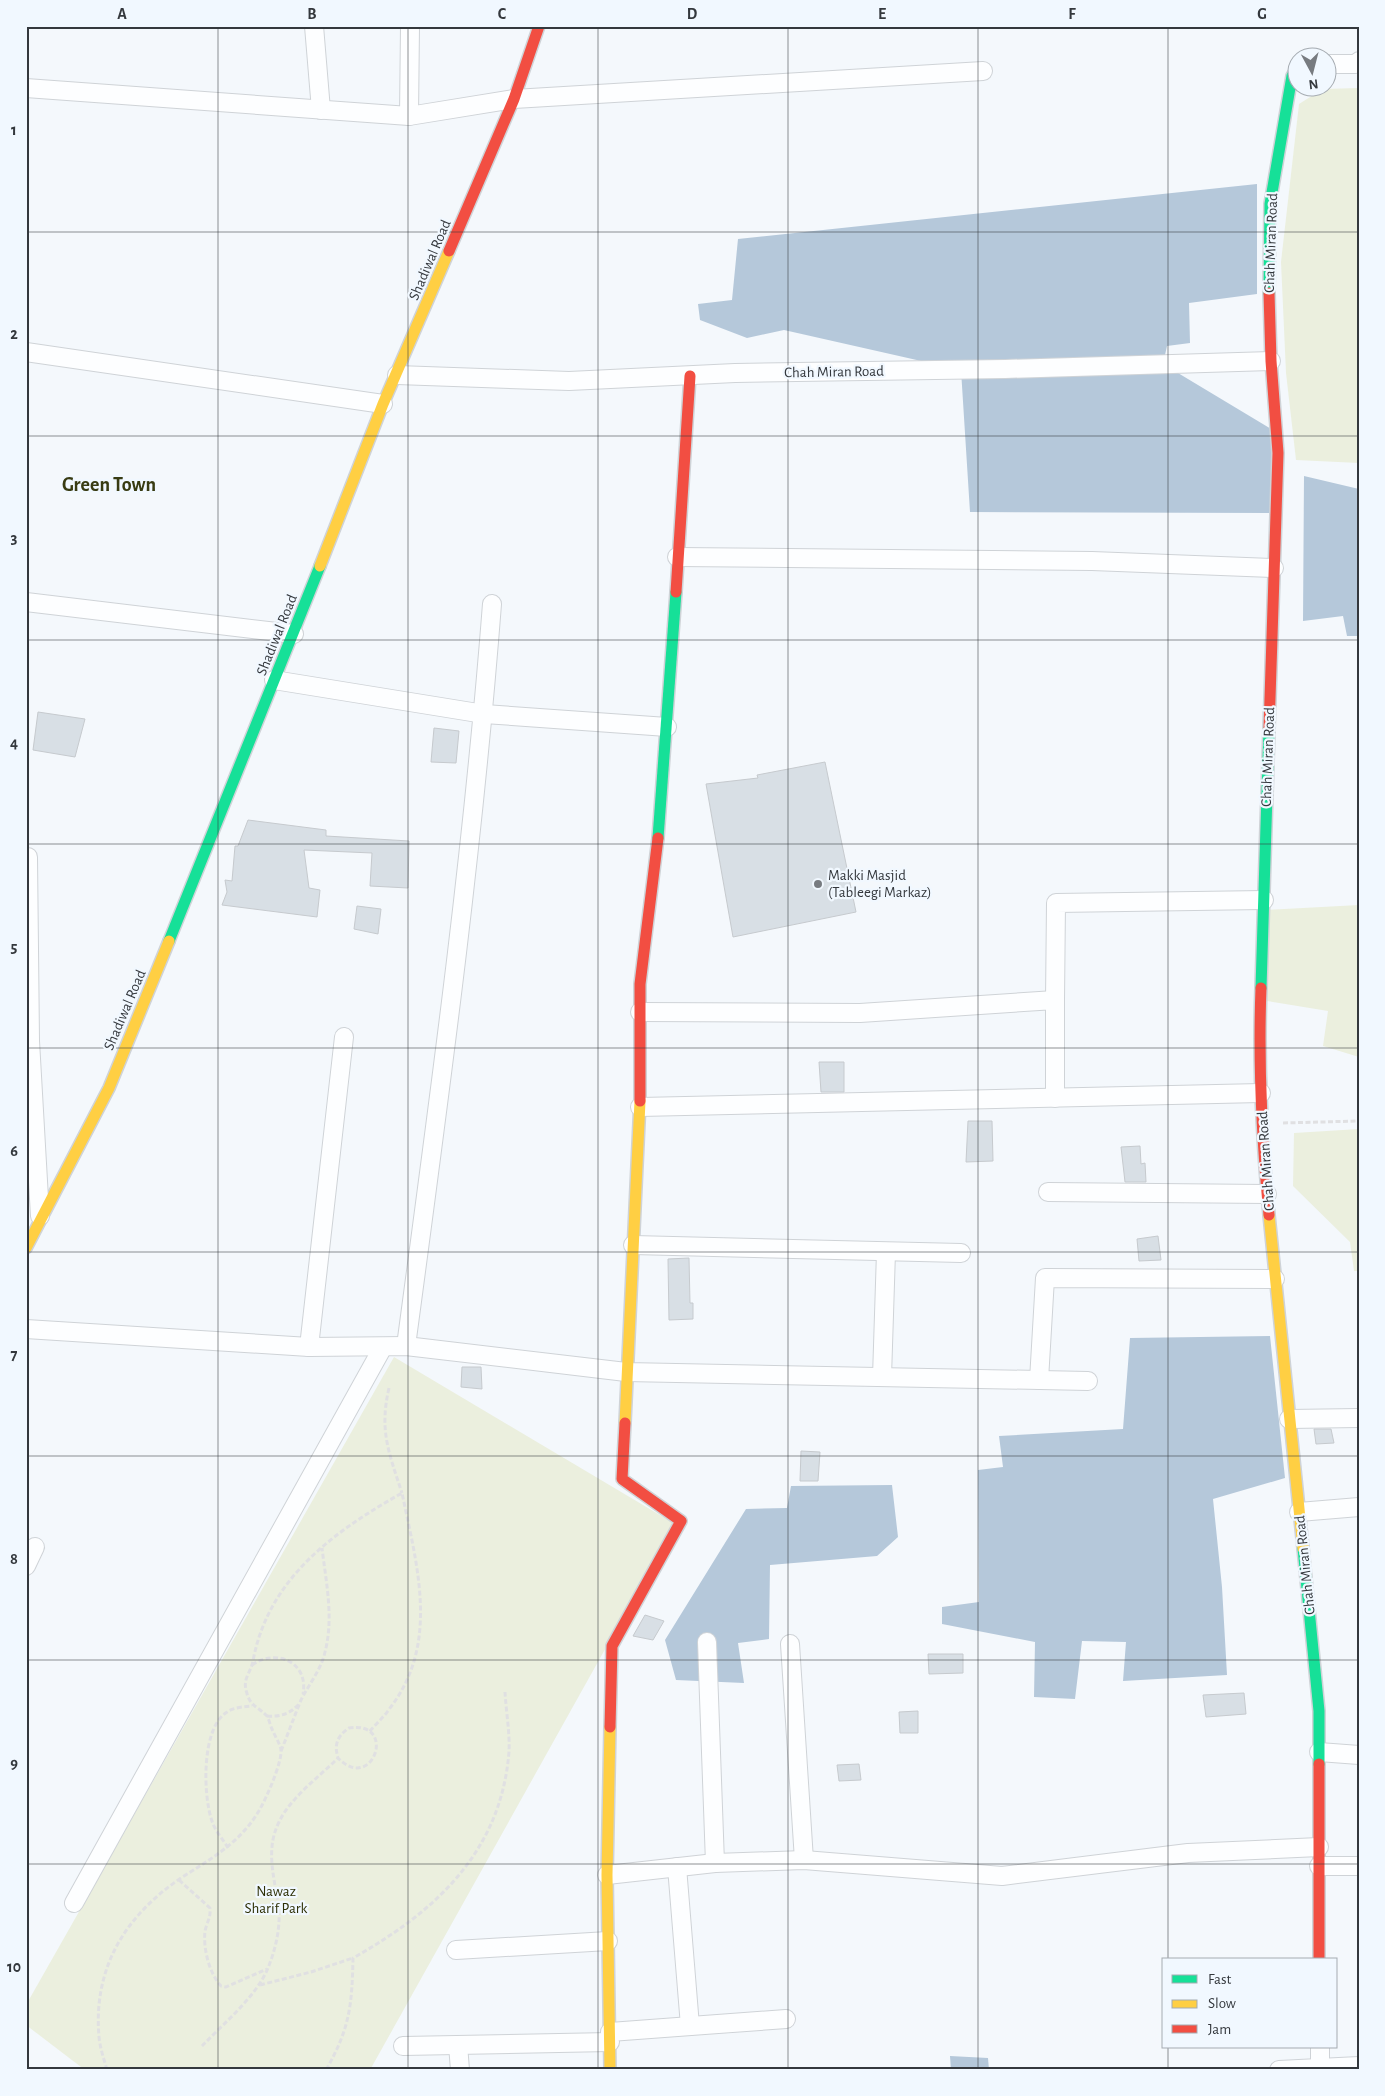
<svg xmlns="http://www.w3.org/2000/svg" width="1385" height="2096" viewBox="0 0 1385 2096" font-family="'Alegreya Sans',sans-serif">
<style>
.green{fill:#ebefde}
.water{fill:#b5c8da}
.building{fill:#d8dfe5;stroke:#c6cace}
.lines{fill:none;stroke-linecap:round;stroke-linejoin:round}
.street-casing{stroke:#cfd3d7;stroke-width:20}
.fast-casing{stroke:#cfd3d7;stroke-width:14}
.slow-casing{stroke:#cfd3d7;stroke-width:14}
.jam-casing{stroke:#cfd3d7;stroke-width:14}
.path{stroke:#e0e0e2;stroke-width:3;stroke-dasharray:5 2.5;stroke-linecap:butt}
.street{stroke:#fdfeff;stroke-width:18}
.fast{stroke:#16e098;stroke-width:11}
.slow{stroke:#ffcf43;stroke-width:11}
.jam{stroke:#f24e42;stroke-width:11}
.grid{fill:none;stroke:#34383d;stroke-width:1;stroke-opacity:0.55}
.poi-dot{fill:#777b80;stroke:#f1f8ff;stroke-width:2}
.labels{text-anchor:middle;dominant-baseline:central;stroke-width:4.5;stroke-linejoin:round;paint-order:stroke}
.street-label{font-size:15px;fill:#34383d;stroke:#f1f8ff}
.poi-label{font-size:15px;fill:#34383d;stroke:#f1f8ff;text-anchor:start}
.park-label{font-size:15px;fill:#2e3006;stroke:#f1f8ff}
.district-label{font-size:20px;font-weight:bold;fill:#383b12;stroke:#f1f8ff}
.neatline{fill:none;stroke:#34383d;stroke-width:2}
.grid-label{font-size:16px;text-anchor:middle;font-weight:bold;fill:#34383d}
</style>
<rect width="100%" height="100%" fill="#f4f8fc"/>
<g class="green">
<path d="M1359 88V463L1296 460 1286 373 1281 262 1299 104 1323 89Z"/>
<path d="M1359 905V1057L1323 1046 1328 1011 1261 1000 1264 910Z"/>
<path d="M1359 1129V1271H1354L1350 1242 1293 1186 1294 1133Z"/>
<path d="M394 1357 675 1524 370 2070H85L26 2025V2005Z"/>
</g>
<g class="water">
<path d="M1257 184V294L1189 303 1190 343 1167 346 1163 364 1276 432V513L970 512 961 370 784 330 747 338 700 320 698 304 732 300 738 239Z"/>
<path d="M1304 476 1359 489V636H1347L1343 616 1303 621Z"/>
<path d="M1270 1336 1285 1478 1213 1499 1222 1587 1227 1675 1123 1681 1126 1642 1082 1641 1075 1699 1034 1697 1035 1642 942 1624V1607L979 1602 978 1470 1003 1467 999 1436 1123 1429 1130 1338Z"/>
<path d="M892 1485 898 1537 877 1556 770 1565 769 1639 738 1643 744 1683 676 1680 665 1640 746 1509 787 1508 791 1486Z"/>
<path d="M950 2056 988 2058 989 2070H951Z"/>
</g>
<g class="building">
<path d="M38 712 85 719 75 757 33 750Z"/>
<path d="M434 728 459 731 456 763 431 762Z"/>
<path d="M825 762 856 912 733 937 706 784 758 778 757 775Z"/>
<path d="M248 820 326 830V836L409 841 408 888 370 886 372 853 304 850 309 888 320 890 317 917 222 905 227 892 225 880 232 881 235 846H238Z"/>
<path d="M357 906 381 909 378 934 354 929Z"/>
<path d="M819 1062H844V1092H821Z"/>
<path d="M968 1121H992L993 1161 966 1162Z"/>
<path d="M1140 1146 1141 1164 1145 1163 1146 1182H1125L1121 1147Z"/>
<path d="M1158 1236 1161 1260 1139 1261 1137 1239Z"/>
<path d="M689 1258 690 1303H693V1319L669 1320 668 1259Z"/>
<path d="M462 1367H481L482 1389 461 1387Z"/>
<path d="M1314 1429H1331L1334 1443 1316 1444Z"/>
<path d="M801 1451 820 1452 818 1481H800Z"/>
<path d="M645 1615 664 1621 653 1640 633 1636Z"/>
<path d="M928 1654H963V1673L929 1674Z"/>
<path d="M1244 1693 1246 1714 1206 1717 1203 1695Z"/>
<path d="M918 1711V1733H900L899 1712Z"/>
<path d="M859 1764 861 1780 839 1781 837 1765Z"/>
</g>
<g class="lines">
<defs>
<g id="street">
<path d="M314 26 321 110"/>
<path d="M1328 64H1356L1359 61"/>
<path d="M26 88 409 116 514 99 983 71"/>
<path d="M409 116 410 26"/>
<path d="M26 352 383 404"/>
<path d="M397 375 569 381 735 373 1005 369 1271 361"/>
<path d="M677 557 1092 561 1274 568"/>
<path d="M26 602 294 634"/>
<path d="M274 680 484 714 667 727"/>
<path d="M28 857 30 1041 40 1216"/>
<path d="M1055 1000 1056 903 1264 900"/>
<path d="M640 1012 860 1013 1055 1000V1098"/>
<path d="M640 1107 1261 1093"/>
<path d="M1048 1192 1267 1194"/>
<path d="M633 1245 961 1253"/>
<path d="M26 1329 309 1347 344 1037"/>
<path d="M406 1346C439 1099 473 852 492 604"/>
<path d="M309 1347 406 1346 626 1372 1088 1381"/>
<path d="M882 1377 886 1252"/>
<path d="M1039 1380 1045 1278 1275 1279"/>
<path d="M1289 1419 1359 1418"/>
<path d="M1299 1512 1359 1507"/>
<path d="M26 1566 35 1547"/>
<path d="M707 1642 715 1863"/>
<path d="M790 1644 804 1860"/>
<path d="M1319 1752 1359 1755"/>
<path d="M1319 1866H1359"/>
<path d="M677 1867 690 2026"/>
<path d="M607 1875 715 1863 804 1860 1002 1876 1188 1853 1319 1847"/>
<path d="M74 1903 383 1347"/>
<path d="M456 1950 608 1941"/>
<path d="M610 2032 786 2019"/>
<path d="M458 2045 460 2070"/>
<path d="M403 2046 610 2042"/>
<path d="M1320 2047V2070"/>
<path d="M1279 2070 1359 2066"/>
</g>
<g id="fast">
<path d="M1269 293 1270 204 1292 76 1298 68"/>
<path d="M658 838 676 592"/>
<path d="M169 941 320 566"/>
<path d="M1261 988 1269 729"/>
<path d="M1303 1548 1319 1711V1764"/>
</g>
<g id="slow">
<path d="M320 566 383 404 449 251"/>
<path d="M1269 1215 1303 1548"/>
<path d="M26 1248 109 1088 169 941"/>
<path d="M625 1423 640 1101"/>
<path d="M610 2070 607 1875 610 1727"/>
</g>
<g id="jam">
<path d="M449 251 514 99 539 26"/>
<path d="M676 592 690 376"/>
<path d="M1269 729 1278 453 1271 361 1269 293"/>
<path d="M1261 988C1258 1064 1262 1140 1269 1215"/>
<path d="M640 1101V984L658 838"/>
<path d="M610 1727 612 1646 681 1521 622 1479 625 1423"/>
<path d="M1319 1764V1960"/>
</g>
</defs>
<use href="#street" class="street-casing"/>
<use href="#fast" class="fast-casing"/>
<use href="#slow" class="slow-casing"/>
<use href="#jam" class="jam-casing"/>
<g class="path">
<path d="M1283 1123 1359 1121"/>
<path d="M389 1388C379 1431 389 1453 402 1493"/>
<path d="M252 1665C276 1648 309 1662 303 1694"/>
<path d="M267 1716C280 1717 290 1714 299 1704"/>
<path d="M281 1751C288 1734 294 1717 301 1700 309 1684 321 1670 325 1652 334 1618 326 1582 322 1548"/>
<path d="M228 1848C223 1839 215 1831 212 1821 203 1796 201 1728 227 1712 234 1707 244 1707 252 1706"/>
<path d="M179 1880 210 1908C211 1917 207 1922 205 1931 203 1948 209 1973 221 1986L226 1987 267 1969"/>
<path d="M260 1985 311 1972 353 1958"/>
<path d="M202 2046C224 2023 256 1997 268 1968 275 1951 280 1930 279 1912 276 1881 264 1852 279 1822 291 1797 319 1777 338 1758 373 1794 398 1720 349 1728 337 1736 334 1745 338 1758"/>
<path d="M107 2070C104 2059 100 2048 99 2037 93 1968 125 1916 181 1878 217 1855 248 1838 266 1797 271 1787 282 1760 281 1750 280 1743 274 1735 272 1729 270 1725 269 1718 266 1715 256 1705 250 1707 246 1690 243 1678 251 1672 253 1661 268 1579 333 1532 402 1493 417 1566 440 1643 390 1708 384 1717 376 1724 369 1732"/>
<path d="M326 2070C350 2028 352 2005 353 1958 435 1912 501 1852 509 1752 510 1733 506 1711 505 1692"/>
</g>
<use href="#street" class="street"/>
<use href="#fast" class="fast"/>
<use href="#slow" class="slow"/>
<use href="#jam" class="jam"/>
</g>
<path class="grid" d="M218 26V2070M408 26V2070M598 26V2070M788 26V2070M978 26V2070M1168 26V1960M26 232H1359M26 436H1359M26 640H1359M26 844H1359M26 1048H1359M26 1252H1359M26 1456H1359M26 1660H1359M26 1864H1359M1168 2047V2070"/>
<circle class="poi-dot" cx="818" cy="884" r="5"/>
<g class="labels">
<g class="street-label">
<text transform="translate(1271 243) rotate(-88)">Chah Miran Road</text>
<text transform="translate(430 260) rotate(-67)">Shadiwal Road</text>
<text transform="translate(834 372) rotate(-1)">Chah Miran Road</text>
<text transform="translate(277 635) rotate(-68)">Shadiwal Road</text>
<text transform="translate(1268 757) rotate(-88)">Chah Miran Road</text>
<text transform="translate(125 1010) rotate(-67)">Shadiwal Road</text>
<text transform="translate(1266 1161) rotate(-94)">Chah Miran Road</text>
<text transform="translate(1305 1565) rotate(-96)">Chah Miran Road</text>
</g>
<g class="poi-label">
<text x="828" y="875">Makki Masjid<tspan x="828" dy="17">(Tableegi Markaz)</tspan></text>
</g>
<g class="park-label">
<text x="276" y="1891">Nawaz<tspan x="276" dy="17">Sharif Park</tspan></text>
</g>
<g class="district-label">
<text x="109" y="485">Green Town</text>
</g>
</g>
<rect width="1385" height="2096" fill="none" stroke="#f1f8ff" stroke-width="55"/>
<rect x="1162" y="1958" width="175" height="90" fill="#f1f8ff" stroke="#a5abb1"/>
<rect x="1172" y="1975" width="25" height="8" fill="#16e098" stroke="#a5abb1"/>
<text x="1208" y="1984" font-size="15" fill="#34383d">Fast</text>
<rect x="1172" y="2000" width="25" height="8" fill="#ffcf43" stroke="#a5abb1"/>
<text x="1208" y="2008" font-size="15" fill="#34383d">Slow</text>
<rect x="1172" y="2025" width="25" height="8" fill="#f24e42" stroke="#a5abb1"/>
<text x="1208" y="2034" font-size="15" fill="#34383d">Jam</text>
<g transform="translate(1312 72) rotate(173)"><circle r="24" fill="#f1f8ff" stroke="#a5abb1"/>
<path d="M0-4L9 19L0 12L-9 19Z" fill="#777b80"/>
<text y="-8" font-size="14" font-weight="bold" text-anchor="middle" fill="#34383d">N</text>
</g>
<rect x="28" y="28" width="1330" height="2040" class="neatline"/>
<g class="grid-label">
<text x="122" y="19">A</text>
<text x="312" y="19">B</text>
<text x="502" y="19">C</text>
<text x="692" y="19">D</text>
<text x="882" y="19">E</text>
<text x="1072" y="19">F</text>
<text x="1262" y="19">G</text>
<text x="14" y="135">1</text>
<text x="14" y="339">2</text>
<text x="14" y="543">3</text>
<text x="14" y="748">4</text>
<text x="14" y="952">5</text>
<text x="14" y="1156">6</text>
<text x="14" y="1360">7</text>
<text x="14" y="1564">8</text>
<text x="14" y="1768">9</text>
<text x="14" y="1972">10</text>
</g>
</svg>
